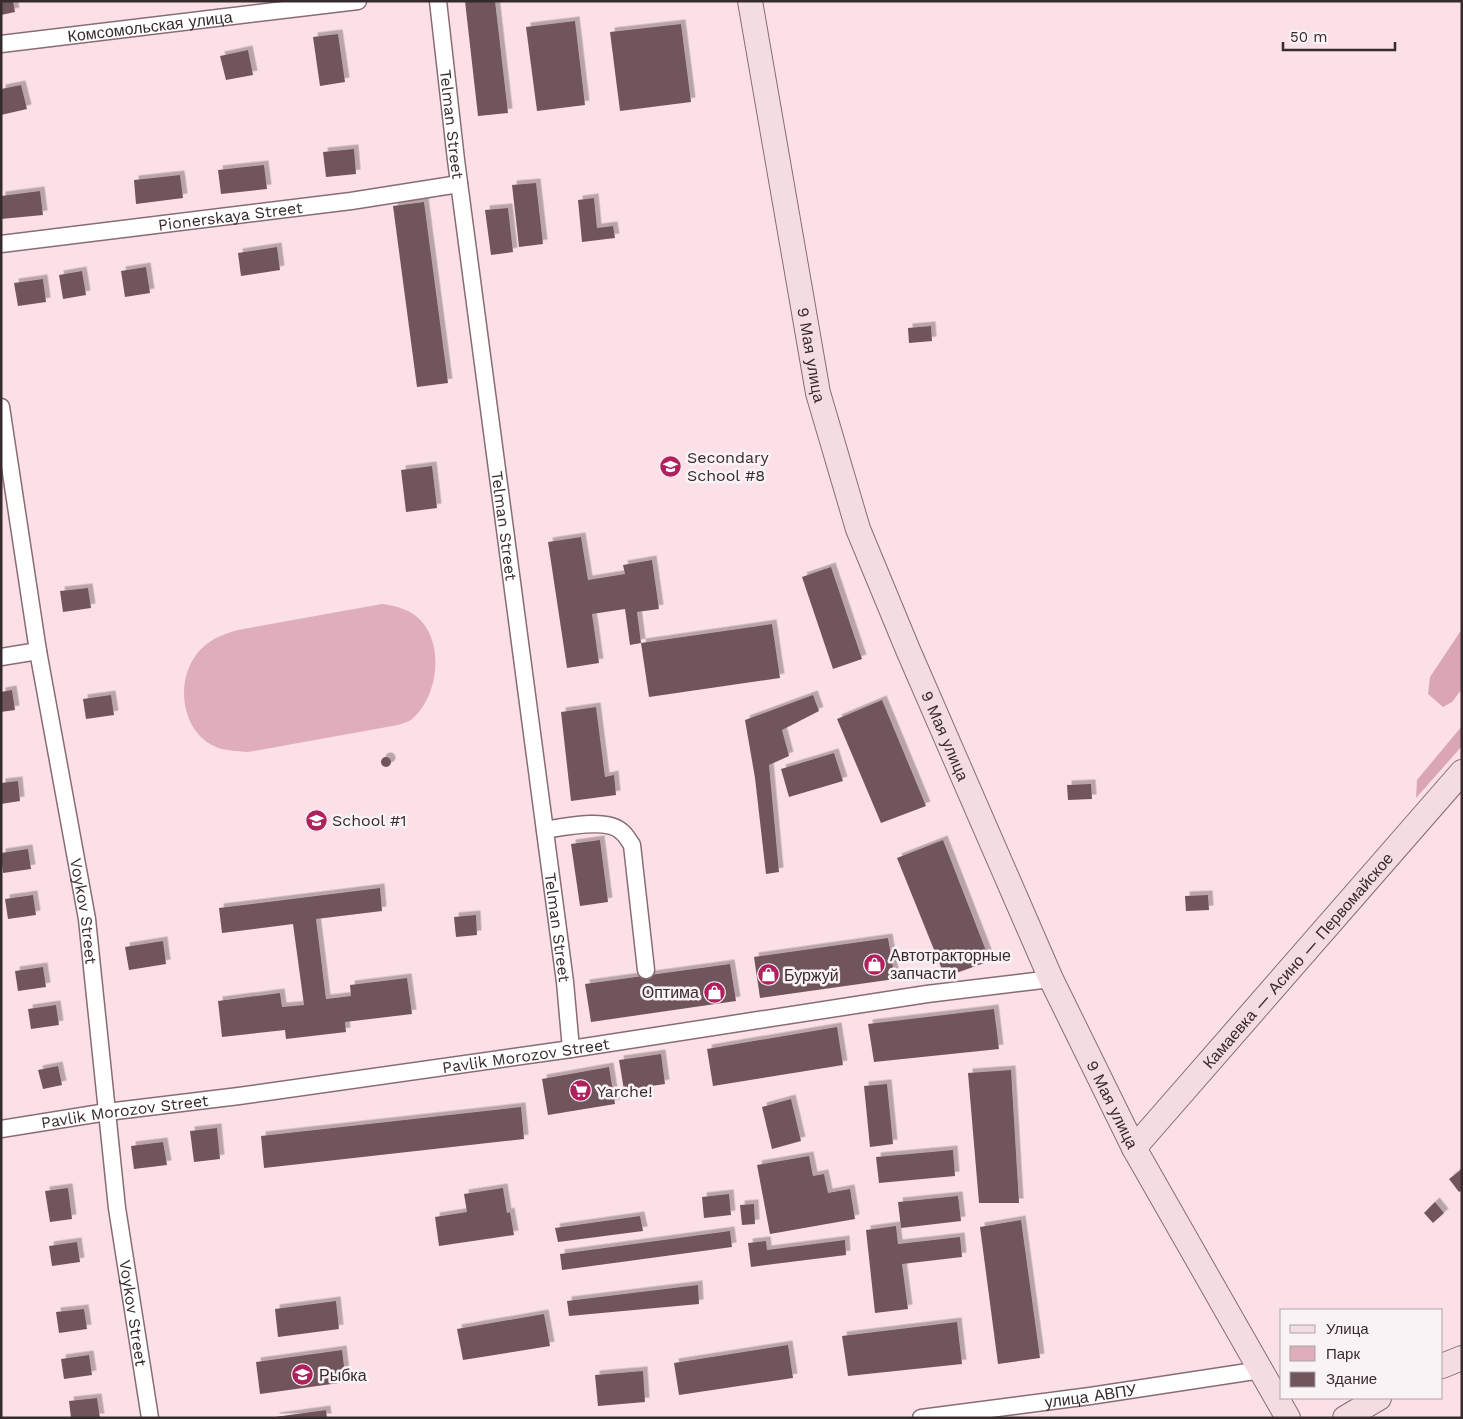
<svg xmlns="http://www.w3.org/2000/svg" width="1463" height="1419" viewBox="0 0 1463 1419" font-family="'Work Sans',sans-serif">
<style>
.green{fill:#e0aebb}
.forest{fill:#daa6b4}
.building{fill:#71555c;filter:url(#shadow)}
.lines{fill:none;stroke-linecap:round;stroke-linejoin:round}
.street-casing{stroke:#896c73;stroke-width:19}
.secondary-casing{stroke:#896c73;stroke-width:26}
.street{stroke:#fff;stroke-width:16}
.secondary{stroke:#f4dce3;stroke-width:24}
.labels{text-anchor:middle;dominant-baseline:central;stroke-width:5;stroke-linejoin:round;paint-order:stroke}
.street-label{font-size:16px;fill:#372a2d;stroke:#faf3f5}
.poi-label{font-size:16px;fill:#372a2d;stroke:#faf3f5;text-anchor:start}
</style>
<defs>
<filter id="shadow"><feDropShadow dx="4.5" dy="-4.5" stdDeviation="0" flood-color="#0004"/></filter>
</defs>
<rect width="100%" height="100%" fill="#fbe0e7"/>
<path class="green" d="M382 604C397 606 413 610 423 623 444 649 437 698 412 719 409 722 403 723 398 725L248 752C237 751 224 751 214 746 182 731 175 683 196 655 206 641 222 634 238 630Z"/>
<g class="forest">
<path d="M1462 629V689L1452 702 1443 707 1428 694 1430 677Z"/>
<path d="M1462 726V746L1416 798 1417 780Z"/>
</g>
<g class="building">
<path d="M1 1H13L15 12 1 15Z"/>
<path d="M465 1H495L508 113 478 116Z"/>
<path d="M575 21 585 105 537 111 526 27Z"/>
<path d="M681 24 691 102 620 111 610 32Z"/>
<path d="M338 34 345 82 320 86 313 37Z"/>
<path d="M248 50 253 75 226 80 220 56Z"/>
<path d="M21 85 27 109 1 115V89Z"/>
<path d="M354 149 356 174 326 177 323 152Z"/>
<path d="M264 165 267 189 221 194 218 170Z"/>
<path d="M180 175 183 198 136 204 134 180Z"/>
<path d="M536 183 543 244 519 247 512 185Z"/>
<path d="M40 191 43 215 1 219V196Z"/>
<path d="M594 198 597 228 613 226 615 238 582 242 578 200Z"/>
<path d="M424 202 448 383 417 387 393 206Z"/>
<path d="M508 208 513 252 491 255 485 210Z"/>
<path d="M277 247 280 270 241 276 238 253Z"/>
<path d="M146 267 150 293 125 297 121 271Z"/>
<path d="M82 271 86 295 63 299 59 275Z"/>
<path d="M43 279 46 302 18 306 14 283Z"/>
<path d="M931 326 932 341 909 343 908 328Z"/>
<path d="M432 466 437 508 406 512 401 470Z"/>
<path d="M581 537 588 580 625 574 623 565 652 560 659 609 637 612 641 643 630 645 625 609 592 614 599 663 567 668 548 542Z"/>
<path d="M831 567 862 659 833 669 802 577Z"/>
<path d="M88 588 91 608 63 612 60 591Z"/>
<path d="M772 624 780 678 649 697 641 643Z"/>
<path d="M12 690 15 710 1 712V692Z"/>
<path d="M111 695 114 715 86 719 83 699Z"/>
<path d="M813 695 819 711 782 730 789 756 769 765 779 872 766 874 755 778 745 720Z"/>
<path d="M882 700 926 806 881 823 837 719Z"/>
<path d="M596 707 605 777 614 775 616 795 571 801 561 712Z"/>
<path d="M834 753 843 781 789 797 781 769Z"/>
<circle cx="386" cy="762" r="5"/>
<path d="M18 781 20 801 1 804V783Z"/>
<path d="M1091 784 1092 799 1068 800 1067 785Z"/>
<path d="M600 840 608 902 580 906 571 844Z"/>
<path d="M943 840 990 961 945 977 897 858Z"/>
<path d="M28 849 31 869 3 873 1 853Z"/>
<path d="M380 888 382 911 316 919 326 999 351 996 350 985 407 978 412 1014 345 1022 346 1032 286 1039 285 1030 222 1037 218 1001 280 993 282 1007 304 1005 293 924 222 933 219 908Z"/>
<path d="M33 895 36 915 8 919 5 899Z"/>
<path d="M1208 895 1209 910 1186 911 1185 896Z"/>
<path d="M476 915 477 935 456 937 454 917Z"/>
<path d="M888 938 895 979 760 998 754 957Z"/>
<path d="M163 941 166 964 129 970 125 947Z"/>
<path d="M730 964 736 1001 591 1022 585 984Z"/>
<path d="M43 967 46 987 18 991 15 971Z"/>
<path d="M56 1005 59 1025 31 1029 28 1009Z"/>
<path d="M994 1009 999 1049 874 1062 868 1024Z"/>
<path d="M837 1027 843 1065 713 1086 707 1049Z"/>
<path d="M661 1054 665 1084 624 1090 619 1060Z"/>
<path d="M58 1066 62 1085 43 1089 38 1070Z"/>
<path d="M609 1067 615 1104 548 1115 542 1079Z"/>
<path d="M1011 1070 1019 1203H979L968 1073Z"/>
<path d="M887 1084 893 1144 870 1147 864 1086Z"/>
<path d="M791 1099 801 1141 772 1149 762 1107Z"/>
<path d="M521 1107 524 1139 264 1168 261 1136Z"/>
<path d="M217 1128 220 1159 194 1162 190 1131Z"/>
<path d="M163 1142 167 1165 134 1169 131 1146Z"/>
<path d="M953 1150 955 1176 879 1183 876 1157Z"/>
<path d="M809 1156 813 1176 824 1174 828 1193 850 1189 855 1219 770 1234 757 1165Z"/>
<path d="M1462 1169V1190L1459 1192 1449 1179Z"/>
<path d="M68 1188 72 1219 50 1222 45 1191Z"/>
<path d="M503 1188 507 1213 510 1212 514 1235 439 1246 435 1217 467 1212 464 1194Z"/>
<path d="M729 1194 731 1215 704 1218 702 1197Z"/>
<path d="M958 1196 961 1221 901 1228 898 1202Z"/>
<path d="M1435 1202 1444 1213 1433 1223 1424 1213Z"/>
<path d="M754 1204 755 1224 742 1225 740 1205Z"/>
<path d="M640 1216 643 1231 558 1242 555 1228Z"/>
<path d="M1021 1220 1040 1358 998 1364 980 1227Z"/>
<path d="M896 1226 898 1244 960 1237 962 1257 902 1264 908 1309 875 1313 866 1230Z"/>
<path d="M730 1231 732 1247 562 1270 560 1254Z"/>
<path d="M845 1240 846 1255 751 1267 748 1243 766 1241 767 1250Z"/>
<path d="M77 1242 80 1262 52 1266 49 1246Z"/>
<path d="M698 1285 699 1304 569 1316 567 1301Z"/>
<path d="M336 1301 339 1329 278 1337 275 1309Z"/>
<path d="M84 1309 87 1329 59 1333 56 1312Z"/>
<path d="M544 1314 550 1346 463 1360 457 1329Z"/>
<path d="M957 1322 962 1364 848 1376 842 1336Z"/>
<path d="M788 1345 793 1378 679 1395 674 1363Z"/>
<path d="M342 1350 346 1382 260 1394 256 1362Z"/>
<path d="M89 1355 92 1375 64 1379 61 1359Z"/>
<path d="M643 1371 645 1402 598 1406 595 1375Z"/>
<path d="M97 1398 100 1418H71L69 1401Z"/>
<path d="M326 1410 327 1418H275V1417Z"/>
</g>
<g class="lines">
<defs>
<g id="street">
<path id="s1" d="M438 1 456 160 565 982 571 1049"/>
<path id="s2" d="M1 44 358 1"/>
<path id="s3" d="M1 244 351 201 459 184"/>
<path id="s4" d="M1 407 38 651 87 919 117 1208 150 1418"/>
<path d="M1 657 38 651"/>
<path d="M545 830C563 827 608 817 622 832 626 835 629 841 632 845L646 970"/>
<path id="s5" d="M1 1129 107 1112 239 1096 571 1049 927 994 1051 979"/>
<path id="s6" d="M921 1418 1090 1396 1261 1370"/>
</g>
<g id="secondary">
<path id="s7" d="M750 1 818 393 858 529 908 650 1051 979 1134 1148 1288 1418"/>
<path id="s8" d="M1134 1148 1462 772"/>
<path d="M1442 1366 1462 1358"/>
<path d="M1345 1418 1379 1398"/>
</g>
</defs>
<use href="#street" class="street-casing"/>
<use href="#secondary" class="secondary-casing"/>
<use href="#street" class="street"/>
<use href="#secondary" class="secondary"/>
</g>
<defs>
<symbol id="school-disc" viewBox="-11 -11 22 22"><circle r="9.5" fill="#ae215d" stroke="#faf3f5"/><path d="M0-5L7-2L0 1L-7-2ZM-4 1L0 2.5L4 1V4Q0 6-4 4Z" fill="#fff"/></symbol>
<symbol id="shop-disc" viewBox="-11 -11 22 22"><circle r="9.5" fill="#ae215d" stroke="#faf3f5"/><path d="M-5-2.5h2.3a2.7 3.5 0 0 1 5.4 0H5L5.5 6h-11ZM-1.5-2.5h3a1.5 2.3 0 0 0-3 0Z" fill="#fff"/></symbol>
<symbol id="supermarket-disc" viewBox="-11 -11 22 22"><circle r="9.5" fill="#ae215d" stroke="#faf3f5"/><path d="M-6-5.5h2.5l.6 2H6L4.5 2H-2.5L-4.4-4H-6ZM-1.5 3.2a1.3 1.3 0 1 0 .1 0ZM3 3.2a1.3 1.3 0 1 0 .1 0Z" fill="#fff"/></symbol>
</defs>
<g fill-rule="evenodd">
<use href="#school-disc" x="658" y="454" width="25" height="25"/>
<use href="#school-disc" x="304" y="808" width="25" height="25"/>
<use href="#shop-disc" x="862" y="952" width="25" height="25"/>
<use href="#shop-disc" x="756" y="962" width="25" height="25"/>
<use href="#shop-disc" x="702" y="980" width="25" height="25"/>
<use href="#supermarket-disc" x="568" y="1078" width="25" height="25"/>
<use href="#school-disc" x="290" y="1362" width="25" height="25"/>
</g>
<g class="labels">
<g class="street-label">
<text stroke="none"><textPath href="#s2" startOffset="150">Комсомольская улица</textPath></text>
<text stroke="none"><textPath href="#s1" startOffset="124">Telman Street</textPath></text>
<text stroke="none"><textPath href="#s3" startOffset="231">Pionerskaya Street</textPath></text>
<text stroke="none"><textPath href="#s7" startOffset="359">9 Мая улица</textPath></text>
<text stroke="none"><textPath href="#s1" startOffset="529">Telman Street</textPath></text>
<text stroke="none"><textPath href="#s7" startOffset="764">9 Мая улица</textPath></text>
<text stroke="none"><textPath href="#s4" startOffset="511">Voykov Street</textPath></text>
<text stroke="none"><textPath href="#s1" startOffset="934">Telman Street</textPath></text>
<text stroke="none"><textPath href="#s8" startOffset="249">Камаевка — Асино — Первомайское</textPath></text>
<text stroke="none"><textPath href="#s5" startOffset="530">Pavlik Morozov Street</textPath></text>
<text stroke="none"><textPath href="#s7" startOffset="1169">9 Мая улица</textPath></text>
<text stroke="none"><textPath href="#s5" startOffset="125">Pavlik Morozov Street</textPath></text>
<text stroke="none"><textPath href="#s4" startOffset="916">Voykov Street</textPath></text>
<text stroke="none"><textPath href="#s6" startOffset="171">улица АВПУ</textPath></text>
</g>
<g class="poi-label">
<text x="687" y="457">Secondary<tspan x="687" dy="18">School #8</tspan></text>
<text x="332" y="820">School #1</text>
<text x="890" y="955">Автотракторные<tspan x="890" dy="18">запчасти</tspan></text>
<text x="784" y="975">Буржуй</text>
<text x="699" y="992" text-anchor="end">Оптима</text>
<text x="597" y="1091">Yarche!</text>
<text x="319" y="1375">Рыбка</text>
</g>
</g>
<rect width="1463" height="1419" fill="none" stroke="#372a2d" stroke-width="5"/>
<rect x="1280" y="1309" width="162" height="90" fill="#faf3f5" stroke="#aca3a5"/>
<rect x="1290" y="1325" width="25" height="8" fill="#f4dce3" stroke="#aca3a5"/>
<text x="1326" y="1334" font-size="15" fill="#372a2d">Улица</text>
<rect x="1290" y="1346" width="25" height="15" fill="#e0aebb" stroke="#aca3a5"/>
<text x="1326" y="1359" font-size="15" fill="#372a2d">Парк</text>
<rect x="1290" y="1372" width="25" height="15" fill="#71555c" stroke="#aca3a5"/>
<text x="1326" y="1384" font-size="15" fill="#372a2d">Здание</text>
<path d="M1283 42v8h112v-8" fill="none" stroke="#372a2d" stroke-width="2.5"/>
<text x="1290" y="42" font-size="15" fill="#372a2d" stroke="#faf3f5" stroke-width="4" paint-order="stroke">50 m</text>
</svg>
